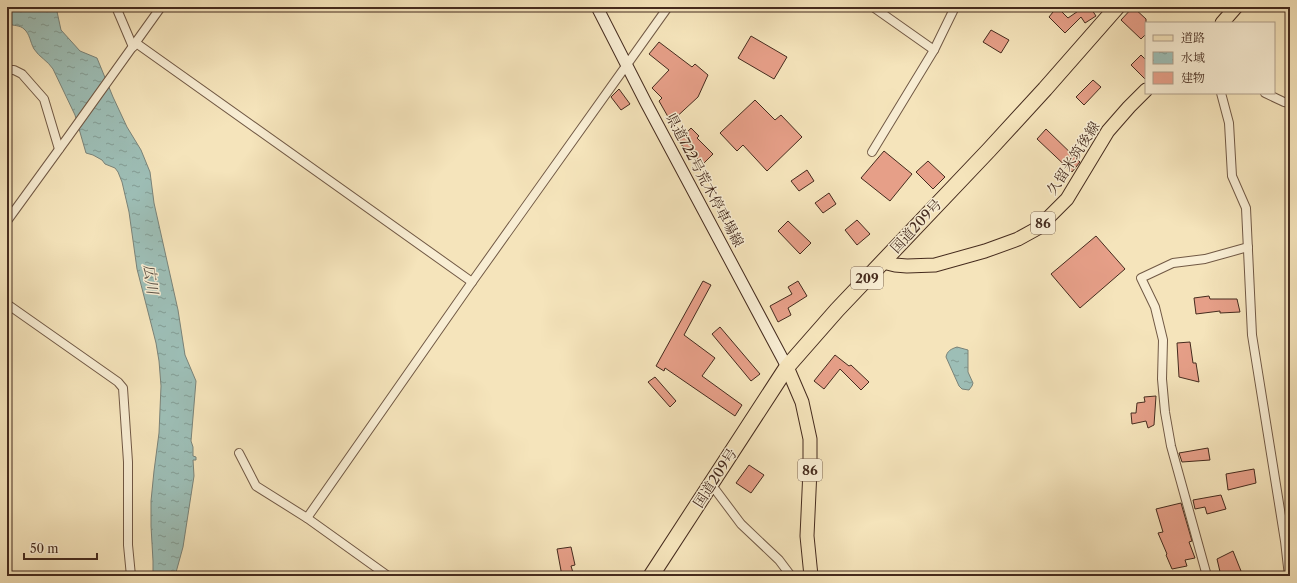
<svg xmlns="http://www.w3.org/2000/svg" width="1297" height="583" viewBox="0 0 1297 583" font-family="'Libre Caslon Text','Noto Serif JP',serif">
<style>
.water{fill:url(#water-ripples);stroke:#7a8379}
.building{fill:#e69f88;stroke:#452b1e}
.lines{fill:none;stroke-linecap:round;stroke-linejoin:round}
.street-casing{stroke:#715945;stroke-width:10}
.secondary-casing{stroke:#452b1e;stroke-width:13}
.primary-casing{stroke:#452b1e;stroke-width:15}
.highway-casing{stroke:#452b1e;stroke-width:17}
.street{stroke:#f8edd3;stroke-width:8}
.secondary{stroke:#f8edd3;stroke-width:11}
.primary{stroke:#f5e4bb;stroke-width:13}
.highway{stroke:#f5e4bb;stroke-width:15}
.labels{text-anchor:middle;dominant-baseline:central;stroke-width:3;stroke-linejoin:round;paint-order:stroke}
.shield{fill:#f8edd3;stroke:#7b6554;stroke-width:1}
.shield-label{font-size:13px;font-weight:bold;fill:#452b1e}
.street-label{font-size:14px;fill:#452b1e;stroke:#f8edd3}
.water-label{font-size:15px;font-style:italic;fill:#5b5044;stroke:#f8edd3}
</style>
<defs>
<pattern id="water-ripples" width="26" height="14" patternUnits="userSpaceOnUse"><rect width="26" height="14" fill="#9dbeb6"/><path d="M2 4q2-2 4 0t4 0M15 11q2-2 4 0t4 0" fill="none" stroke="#829b93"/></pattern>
</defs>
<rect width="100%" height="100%" fill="#f5e4bb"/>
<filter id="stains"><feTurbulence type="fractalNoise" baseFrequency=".005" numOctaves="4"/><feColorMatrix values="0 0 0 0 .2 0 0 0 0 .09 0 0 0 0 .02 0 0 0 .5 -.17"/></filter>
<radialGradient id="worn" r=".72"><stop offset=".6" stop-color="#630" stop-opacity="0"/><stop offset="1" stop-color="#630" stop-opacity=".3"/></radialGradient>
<g class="water">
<path d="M7 7H56L61 30 80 51 97 58 113 97 127 127 141 150 150 172 154 203 178 310 185 355 196 381 191 441 193 447V456L196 457V460H193L194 476 183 547 175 576H153V561L151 526V501L154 471 159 433 161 386 159 361 156 343 137 269 129 212 122 182 118 172 115 168 105 164 102 160 93 155 86 153 75 115 53 69C48 61 39 57 34 49 30 42 30 34 24 29 20 25 14 26 9 24L7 25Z"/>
<path d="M957 347 968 350V372L973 383 972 386 969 390 962 389 959 386 946 357C947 351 951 349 957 347Z"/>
</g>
<g class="building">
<path d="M1057 7 1068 18 1084 7H1090L1096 16 1085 23 1081 17 1065 33 1049 17Z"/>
<path d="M1133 7 1146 19V34L1141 39 1121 20Z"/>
<path d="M991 30 1009 40 1001 53 983 42Z"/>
<path d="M751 36 787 57 774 79 738 58Z"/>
<path d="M659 42 692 67 695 64 708 75 698 97 671 122 659 101 662 98 652 88 669 70 649 54Z"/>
<path d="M1141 55 1146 60V80L1131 65Z"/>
<path d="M1093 80 1101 87 1084 105 1076 97Z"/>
<path d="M619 89 630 104 621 110 611 97Z"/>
<path d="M755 100 775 120 781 115 802 137 767 171 743 145 737 151 720 133Z"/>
<path d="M691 128 699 136 697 138 713 154 703 164 687 148 686 149 678 142Z"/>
<path d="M1046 129 1080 162 1072 172 1037 139Z"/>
<path d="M884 151 912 174 890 201 861 178Z"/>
<path d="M928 161 945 177 933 189 916 172Z"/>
<path d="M807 170 814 181 799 191 791 181Z"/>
<path d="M829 193 836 204 823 213 815 203Z"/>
<path d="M857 220 870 234 857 245 845 230Z"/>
<path d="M788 221 811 243 800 254 778 231Z"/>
<path d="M1096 236 1125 269 1080 308 1051 274Z"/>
<path d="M703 281 711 285 684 335 715 358 702 376 742 405 735 416 665 368 664 371 656 366Z"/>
<path d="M798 281 807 296 788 308 791 315 778 322 770 306 792 294 788 287Z"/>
<path d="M1209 296 1210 299H1237L1240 312 1220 313V311L1196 314 1194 298Z"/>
<path d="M720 327 760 374 751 381 712 334Z"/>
<path d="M1190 342 1193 363H1196L1199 382 1179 377 1177 343Z"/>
<path d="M835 355 849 366 851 365 869 382 861 390 840 369 824 389 814 381Z"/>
<path d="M655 377 676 401 670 407 648 382Z"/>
<path d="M1156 396 1154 425 1148 428 1146 421 1132 424 1131 413H1136L1137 403 1145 402 1144 397Z"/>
<path d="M1208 448 1210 460 1182 462 1179 453Z"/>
<path d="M749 465 764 475 751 493 736 483Z"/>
<path d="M1254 469 1256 483 1228 490 1226 474Z"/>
<path d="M1221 495 1226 509 1207 514 1205 507 1195 509 1193 500Z"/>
<path d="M1181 503 1192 541 1189 542 1195 558 1185 560 1187 566 1172 569 1166 555 1167 554 1158 533 1163 532 1156 509Z"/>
<path d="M571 547 575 565 571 566 574 576H562L557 549Z"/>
<path d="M1233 551 1243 576H1221L1217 559Z"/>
</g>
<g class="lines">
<defs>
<g id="street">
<path d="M116 7 133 47"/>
<path d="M873 7 934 50"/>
<path d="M136 43 472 282"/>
<path d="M7 70H14L22 74 44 99 59 149"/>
<path d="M1221 93 1229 123 1232 176 1246 208 1252 335 1285 541 1289 576"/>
<path d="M1265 93 1284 102 1290 103"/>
<path d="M872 152 934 50 955 7"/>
<path d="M7 221 68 137 161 7"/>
<path d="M7 304 118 382 123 388 128 462V545L131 576"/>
<path d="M239 453 256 486 307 518 388 576"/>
<path d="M711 484 741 524 779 560 791 576"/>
<path d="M307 518 472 282 668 7"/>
<path d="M1207 576 1171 446 1165 412 1162 379 1163 340 1155 307 1141 278 1173 263 1205 259 1248 247"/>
</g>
<path id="secondary" d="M597 7 645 101 787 367"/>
<g id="primary">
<path d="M1222 23 1236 7"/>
<path d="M883 262 895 265 907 266 935 265 985 251 1018 239 1038 228 1067 199 1108 131 1129 107 1146 90"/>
<path d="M787 367 802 402 810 439V470L807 536 811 576"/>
</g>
<path id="highway" d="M651 576 787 367 837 310 989 150 1045 89 1117 7"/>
</defs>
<use href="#street" class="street-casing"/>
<use href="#secondary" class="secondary-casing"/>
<use href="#primary" class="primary-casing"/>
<use href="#highway" class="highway-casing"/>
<use href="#street" class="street"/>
<use href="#secondary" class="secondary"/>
<use href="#primary" class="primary"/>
<use href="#highway" class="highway"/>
</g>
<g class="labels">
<g class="shield">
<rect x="1031" y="212" width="24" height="22" rx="3"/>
<rect x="851" y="267" width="32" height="22" rx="3"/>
<rect x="798" y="459" width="24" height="22" rx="3"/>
</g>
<g class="shield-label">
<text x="1043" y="223">86</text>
<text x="867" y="278">209</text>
<text x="810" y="470">86</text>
</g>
<g class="street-label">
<text transform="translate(1073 158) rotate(-57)">久留米筑後線</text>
<text transform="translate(705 180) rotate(62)">県道722号荒木停車場線</text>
<text transform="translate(916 226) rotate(-47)">国道209号</text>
<text transform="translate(715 478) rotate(-57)">国道209号</text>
</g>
<g class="water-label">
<text transform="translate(151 279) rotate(82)">広川</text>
</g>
</g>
<rect width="1297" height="583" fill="none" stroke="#f5e4bb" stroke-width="24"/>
<rect x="8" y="8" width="1281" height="567" fill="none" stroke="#452b1e" stroke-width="2"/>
<rect x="12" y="12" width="1273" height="559" fill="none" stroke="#452b1e"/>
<rect x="1145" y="22" width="130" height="72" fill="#f8edd3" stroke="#b09f8b"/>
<rect x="1153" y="35" width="20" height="6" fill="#f5e4bb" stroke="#b09f8b"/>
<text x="1181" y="42" font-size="12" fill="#452b1e">道路</text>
<rect x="1153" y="52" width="20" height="12" fill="url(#water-ripples)" stroke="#b09f8b"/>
<text x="1181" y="62" font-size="12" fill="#452b1e">水域</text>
<rect x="1153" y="72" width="20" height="12" fill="#e69f88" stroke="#b09f8b"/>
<text x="1181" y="82" font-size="12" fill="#452b1e">建物</text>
<path d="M24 553v6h73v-6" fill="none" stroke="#452b1e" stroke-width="2"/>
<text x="30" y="553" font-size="12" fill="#452b1e" stroke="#f8edd3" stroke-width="3" paint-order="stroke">50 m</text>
<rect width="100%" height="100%" filter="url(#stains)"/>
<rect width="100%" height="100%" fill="url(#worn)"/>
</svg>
